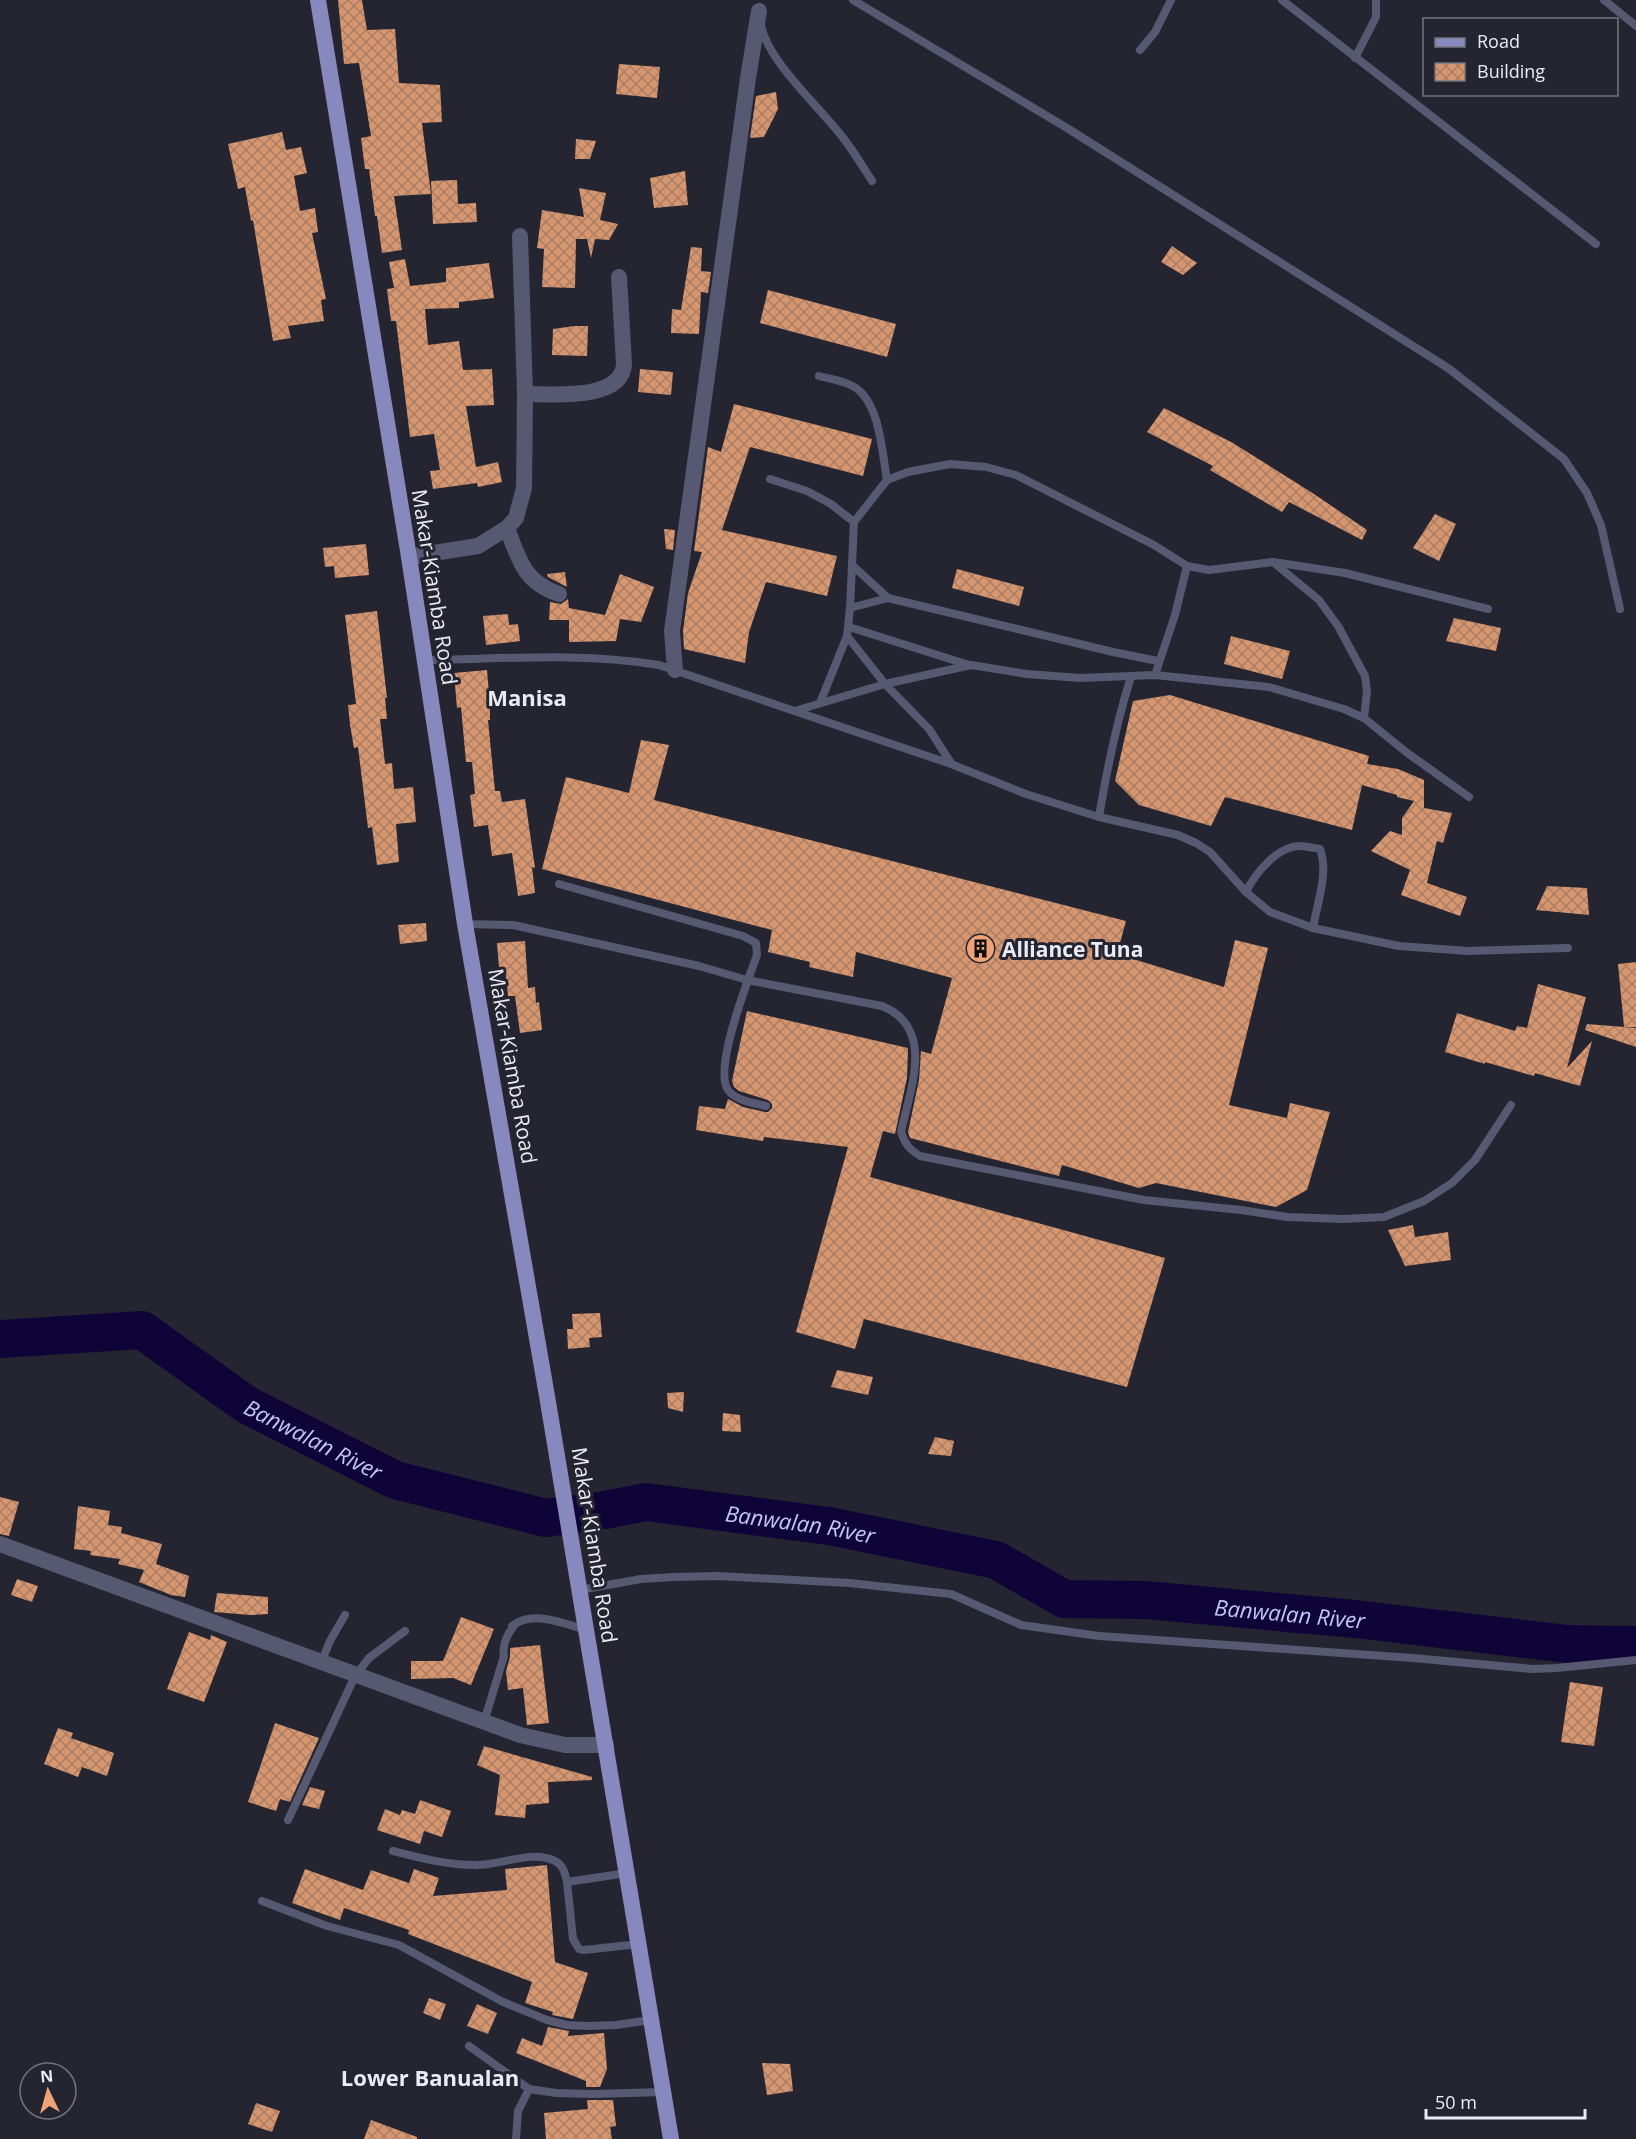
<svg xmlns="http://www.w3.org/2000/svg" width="1636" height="2139" viewBox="0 0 1636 2139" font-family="'Open Sans',sans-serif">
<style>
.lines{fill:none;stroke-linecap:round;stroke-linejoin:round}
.river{stroke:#0f0438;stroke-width:38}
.building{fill:url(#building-cross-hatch)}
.service{stroke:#575872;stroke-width:8}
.minor{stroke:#575872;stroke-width:16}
.primary{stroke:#8789be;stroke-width:16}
.labels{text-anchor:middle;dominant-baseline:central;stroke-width:6;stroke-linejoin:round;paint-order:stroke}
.street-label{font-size:21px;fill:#eaebf3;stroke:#252531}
.poi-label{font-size:21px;font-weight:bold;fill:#eaebf3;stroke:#252531;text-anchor:start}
.neighbourhood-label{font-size:22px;font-weight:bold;fill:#eaebf3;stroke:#252531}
.water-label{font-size:22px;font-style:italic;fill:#c2c5fa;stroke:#252531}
</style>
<defs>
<pattern id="building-cross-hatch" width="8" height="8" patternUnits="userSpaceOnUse" patternTransform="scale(1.5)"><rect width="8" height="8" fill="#d69670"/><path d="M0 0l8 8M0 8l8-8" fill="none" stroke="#ab7e64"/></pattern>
</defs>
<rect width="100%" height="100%" fill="#252531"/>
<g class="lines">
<path class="river" id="s1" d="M0 1339 142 1330 247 1405 395 1480 546 1518 605 1510 646 1502 829 1526 996 1560 1064 1599 1145 1600 1355 1619 1568 1644 1636 1645"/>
</g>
<g class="building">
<path d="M338 0H362L367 30 395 29 399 83 440 85 442 122 422 123 431 194 394 196 402 250 382 253 377 216H375L369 169H365L361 138 371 136 359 63 344 64Z"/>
<path d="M619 64 660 67 657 98 616 94Z"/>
<path d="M776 92 778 109 764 137 750 138 756 96Z"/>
<path d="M282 132 286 150 301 147 307 173 294 176 300 211 315 208 318 232 312 233 326 299 321 300 324 321 288 326 291 338 273 341 253 220 251 221 245 187 238 189 228 144Z"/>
<path d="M576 139 596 141 590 159H575Z"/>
<path d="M685 171 688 205 654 208 650 178Z"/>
<path d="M457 180 458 204 476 203 477 222 433 224 431 181Z"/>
<path d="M579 188 606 193 600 220 618 224 609 240 595 239 591 258 587 239H576L575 288 542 287 544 249 537 248 542 210 584 217Z"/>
<path d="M1172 246 1197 263 1183 275 1161 262Z"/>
<path d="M691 247 702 248 701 271 711 272 708 293 701 292 699 334 671 333 672 309 681 310Z"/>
<path d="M405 259 410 286 446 282V268L489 263 494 298 459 302V308L425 309 428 345 459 341 463 370 492 369 494 405 466 406 476 467 498 462 502 482 478 487 477 483 433 489 430 471 440 470 434 434 410 437 396 321H391L387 289 394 288 389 262Z"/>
<path d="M768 290 896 324 887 357 760 323Z"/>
<path d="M574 326H588L587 356 552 355 553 329Z"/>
<path d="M640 369 673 372 671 395 638 392Z"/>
<path d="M734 404 872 439 863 476 750 447 722 530 837 556 827 596 766 582 749 632 745 663 684 649 683 631 688 593 702 552 694 551 708 447 721 452Z"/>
<path d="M1164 408 1233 443 1314 494 1367 530 1362 540 1289 502 1282 512 1210 470 1213 466 1147 432Z"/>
<path d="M1435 514 1456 524 1439 561 1413 548Z"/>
<path d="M664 529 675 530 673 550 666 549Z"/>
<path d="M366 544 369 575 335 578 334 566 325 567 323 548Z"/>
<path d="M957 569 1024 587 1019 606 952 588Z"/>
<path d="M565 572 567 587 548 577 547 574Z"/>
<path d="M620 574 654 587 641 622 620 619 616 641 569 642V620H549L550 602 561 604 568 599 569 608 605 615Z"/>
<path d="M377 611 387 698H385L387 719H380L385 764 392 763 394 789 413 787 416 822 396 824 399 862 377 865 372 827 368 828 358 747 354 748 350 725 348 705 356 704 345 615Z"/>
<path d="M508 614 509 625 518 624 520 641 486 645 483 616Z"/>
<path d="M1454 618 1501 628 1496 651 1446 641Z"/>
<path d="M1231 636 1290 651 1282 679 1224 664Z"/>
<path d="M487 670 490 705V720H488L495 791H500L502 802 525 799 535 868 532 867 535 893 518 896 512 853 492 856 488 825 474 827 470 795 475 794 472 762H466L461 707 457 708 454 673Z"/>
<path d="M1170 695 1369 756 1367 764 1398 769 1424 780V808L1452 813 1443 843 1437 841 1427 883 1467 897 1460 916 1401 895 1410 870 1371 851 1390 831 1402 835V818L1414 801 1397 797V795L1362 785 1352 830 1225 797 1211 826 1139 805 1115 781 1133 701Z"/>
<path d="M641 740 669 745 654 800 1126 921 1117 954 1224 987 1235 940 1268 948 1229 1105 1287 1118 1290 1103 1330 1112 1307 1190 1276 1207 1156 1183 1139 1188 1062 1165 1059 1176 910 1138 908 1132 919 1080 921 1051 931 1054 952 978 856 952 853 977 809 967 810 962 768 952 772 930 542 869 566 777 629 793Z"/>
<path d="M1547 886 1587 888 1589 915 1536 910Z"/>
<path d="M426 923 427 941 400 944 398 925Z"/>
<path d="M525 941 528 988 535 987 536 1003 539 1002 542 1030 520 1033 515 996H508L505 967H499L497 943Z"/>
<path d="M1636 962V1027H1625L1636 1028V1047L1585 1030 1587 1024 1624 1027 1618 964Z"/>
<path d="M1538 984 1586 997 1567 1068 1592 1041 1580 1086 1535 1073 1534 1076 1485 1062V1064L1445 1052 1457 1013 1515 1031 1517 1026 1527 1028Z"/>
<path d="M747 1011 908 1048 907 1078 895 1134 883 1131 870 1177 1165 1258 1127 1387 864 1319 855 1349 796 1332 848 1147 764 1137 763 1141 696 1130 699 1106 725 1109 728 1099 743 1107 765 1112H768L772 1108V1104L768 1100 739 1091 734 1087 732 1081Z"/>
<path d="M1413 1225 1415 1237 1448 1232 1451 1260 1405 1266 1388 1230Z"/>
<path d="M600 1313 602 1337 589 1338 590 1347 568 1349 567 1329H573L572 1314Z"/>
<path d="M837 1370 873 1377 868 1395 831 1387Z"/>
<path d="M684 1392 683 1412 668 1408 667 1393Z"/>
<path d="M723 1413 740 1415 741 1432 722 1431Z"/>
<path d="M935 1437 954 1441 951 1456 928 1454Z"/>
<path d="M0 1497 19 1502 9 1536 0 1534Z"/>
<path d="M78 1506 110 1511 108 1525 122 1527 121 1533 162 1544 156 1564 189 1576 185 1597 171 1595 139 1582 144 1570 118 1564 120 1559 90 1555 91 1551 74 1549Z"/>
<path d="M17 1579 38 1586 32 1602 11 1595Z"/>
<path d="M217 1593 268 1597V1614L251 1615 214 1612Z"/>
<path d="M461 1617 494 1629 471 1685 453 1678 411 1679V1661H443Z"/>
<path d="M189 1632 210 1640 211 1635 227 1642 204 1702 167 1689Z"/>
<path d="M540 1645 549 1723 527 1725 523 1688 508 1690 506 1671 510 1657V1648Z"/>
<path d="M1570 1682 1603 1687 1594 1746 1561 1742Z"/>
<path d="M275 1723 319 1738 290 1802 280 1799 276 1811 248 1802Z"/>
<path d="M58 1728 73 1733 71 1738 114 1753 107 1776 82 1767 78 1777 44 1764Z"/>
<path d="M484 1746 592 1777V1780L548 1782 549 1803 526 1805 525 1818 495 1815 500 1775 477 1765Z"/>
<path d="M310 1787 325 1791 319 1809 302 1805Z"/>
<path d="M420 1800 451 1811 442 1837 424 1831 420 1844 377 1830 385 1809 400 1815 402 1810 415 1814Z"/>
<path d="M547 1865 555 1962 588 1973 573 2019 552 2015 553 2012 525 2003 532 1982 408 1934 409 1930 344 1908 340 1920 292 1903 305 1869 363 1890 371 1870 409 1883 414 1869 439 1878 433 1896 507 1890 505 1869Z"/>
<path d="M429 1998 446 2004 440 2020 423 2013Z"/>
<path d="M477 2004 497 2013 488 2034 467 2026Z"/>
<path d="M548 2027 569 2031 568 2036 604 2033 607 2069 600 2087H586V2081L516 2053 522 2038 542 2046Z"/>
<path d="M762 2063 790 2064 793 2091 767 2095Z"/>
<path d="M587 2100H613L616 2126 610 2127 612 2139H546L544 2113 588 2109Z"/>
<path d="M256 2103 280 2111 272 2132 248 2124Z"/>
<path d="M371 2120 417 2137V2139H364Z"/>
</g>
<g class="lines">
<g class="service">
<path d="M853 0 1067 128 1448 368 1564 459 1587 493 1601 525 1620 609"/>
<path d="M1282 0 1596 244"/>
<path d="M1604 0 1636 26"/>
<path d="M761 24C766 60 821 108 844 139 854 152 863 167 872 181"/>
<path d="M1140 50 1155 32 1171 0"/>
<path d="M1355 58 1376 17V0"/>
<path d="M819 376C830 379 846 381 856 388 880 405 882 452 887 480"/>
<path d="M770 479 807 491 831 504 854 522"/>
<path d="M1273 562 1345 573 1488 609"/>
<path d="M852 565 888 598"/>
<path d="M1187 566 1209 570 1273 562 1319 600 1338 626 1365 676 1367 691 1364 718"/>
<path d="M850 608 888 598 1113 652 1158 661"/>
<path d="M849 627 969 665"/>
<path d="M847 636 885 684 929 729 951 763"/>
<path d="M425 660C503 659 582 652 659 665L951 764 1026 794 1099 817 1178 835 1196 843 1210 852 1246 892 1270 912 1313 928 1399 946 1468 951 1568 948"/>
<path d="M820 703 847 636 850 608 854 522 887 480 908 472 950 464 986 467 1016 475 1154 545 1187 566 1175 615 1155 675"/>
<path d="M798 710 885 684 971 665 1027 674 1080 678 1155 675 1269 687 1344 709 1364 718 1406 752 1469 797"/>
<path d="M1099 817C1107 769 1116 723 1131 677"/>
<path d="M559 884 743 936 756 943 757 955C748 980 713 1069 728 1090 736 1101 754 1103 766 1106"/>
<path d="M1246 892C1255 874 1277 846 1300 846 1306 846 1313 848 1320 849 1329 873 1317 903 1313 928"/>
<path d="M465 924 513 925 699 966 747 980 882 1006C936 1028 910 1089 901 1132 905 1144 909 1149 920 1156L1144 1200 1241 1210 1287 1217 1343 1219 1384 1217 1424 1201 1452 1183 1475 1160 1511 1105"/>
<path d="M580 1590 641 1579 673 1577 718 1576 849 1583 951 1594 1021 1625 1099 1636 1413 1658 1533 1669 1557 1668 1636 1660"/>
<path d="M321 1663 330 1641 345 1615"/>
<path d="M484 1722 504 1656C502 1646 507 1635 513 1627L512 1626C533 1610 563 1623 586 1630"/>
<path d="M288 1820 355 1676 369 1658 405 1631"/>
<path d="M393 1851C421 1858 447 1865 475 1865 500 1866 529 1850 553 1860 563 1864 565 1873 567 1882L627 1873"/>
<path d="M567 1882 573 1939 579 1949 584 1950 639 1944"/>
<path d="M262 1901 327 1926 399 1945 503 2002 547 2020 567 2025 589 2026 616 2025 651 2020"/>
<path d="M469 2046 529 2089 556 2093 593 2094 663 2092"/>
<path d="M516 2139 518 2111 529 2089"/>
</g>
<g class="minor">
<path d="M525 394C553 394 622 401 624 364L619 277"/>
<path d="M507 528C519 560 524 582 559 594"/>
<path d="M409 557 478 546 507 528 516 518 524 488 525 394 520 236"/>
<path d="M675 670 672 631 748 78 759 11"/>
<path d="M0 1544 520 1735 565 1745H606"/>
</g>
<path class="primary" d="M318 0 409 557 465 924 547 1396 671 2139"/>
</g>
<defs>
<symbol id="building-disc" viewBox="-11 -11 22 22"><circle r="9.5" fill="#efa376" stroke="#252531"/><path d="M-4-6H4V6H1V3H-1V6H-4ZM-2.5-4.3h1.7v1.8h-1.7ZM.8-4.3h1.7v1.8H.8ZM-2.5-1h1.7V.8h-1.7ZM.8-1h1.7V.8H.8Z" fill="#111"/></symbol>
</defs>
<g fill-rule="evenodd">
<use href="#building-disc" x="964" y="932" width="33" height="33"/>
</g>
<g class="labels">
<g class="street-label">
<text transform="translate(435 587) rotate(81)">Makar-Kiamba Road</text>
<text transform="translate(513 1066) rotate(80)">Makar-Kiamba Road</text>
<text transform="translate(595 1545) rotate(81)">Makar-Kiamba Road</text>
</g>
<g class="poi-label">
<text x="1002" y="949">Alliance Tuna</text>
</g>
<g class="neighbourhood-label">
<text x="527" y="697">Manisa</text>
<text x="430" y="2077">Lower Banualan</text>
</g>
<g class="water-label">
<text stroke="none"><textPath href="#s1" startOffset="346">Banwalan River</textPath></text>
<text stroke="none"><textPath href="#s1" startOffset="850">Banwalan River</textPath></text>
<text stroke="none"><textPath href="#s1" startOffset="1354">Banwalan River</textPath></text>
</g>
</g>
<rect x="1423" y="18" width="195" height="78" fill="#252531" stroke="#74747f" stroke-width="1.5"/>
<rect x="1435" y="38" width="30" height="9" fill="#8789be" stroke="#74747f" stroke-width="1.5"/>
<text x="1477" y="48" font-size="18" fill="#eaebf3">Road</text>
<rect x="1435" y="63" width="30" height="18" fill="url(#building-cross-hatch)" stroke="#74747f" stroke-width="1.5"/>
<text x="1477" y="78" font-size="18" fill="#eaebf3">Building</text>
<g transform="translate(48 2091) rotate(355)"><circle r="28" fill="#252531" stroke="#74747f" stroke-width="1.5"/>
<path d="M0-4.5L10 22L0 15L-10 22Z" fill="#efa376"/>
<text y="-9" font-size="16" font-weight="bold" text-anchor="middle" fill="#eaebf3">N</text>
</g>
<path d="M1426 2109v9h159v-9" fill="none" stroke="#eaebf3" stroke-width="3"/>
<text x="1435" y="2109" font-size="18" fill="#eaebf3" stroke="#252531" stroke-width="4.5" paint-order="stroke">50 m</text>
</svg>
